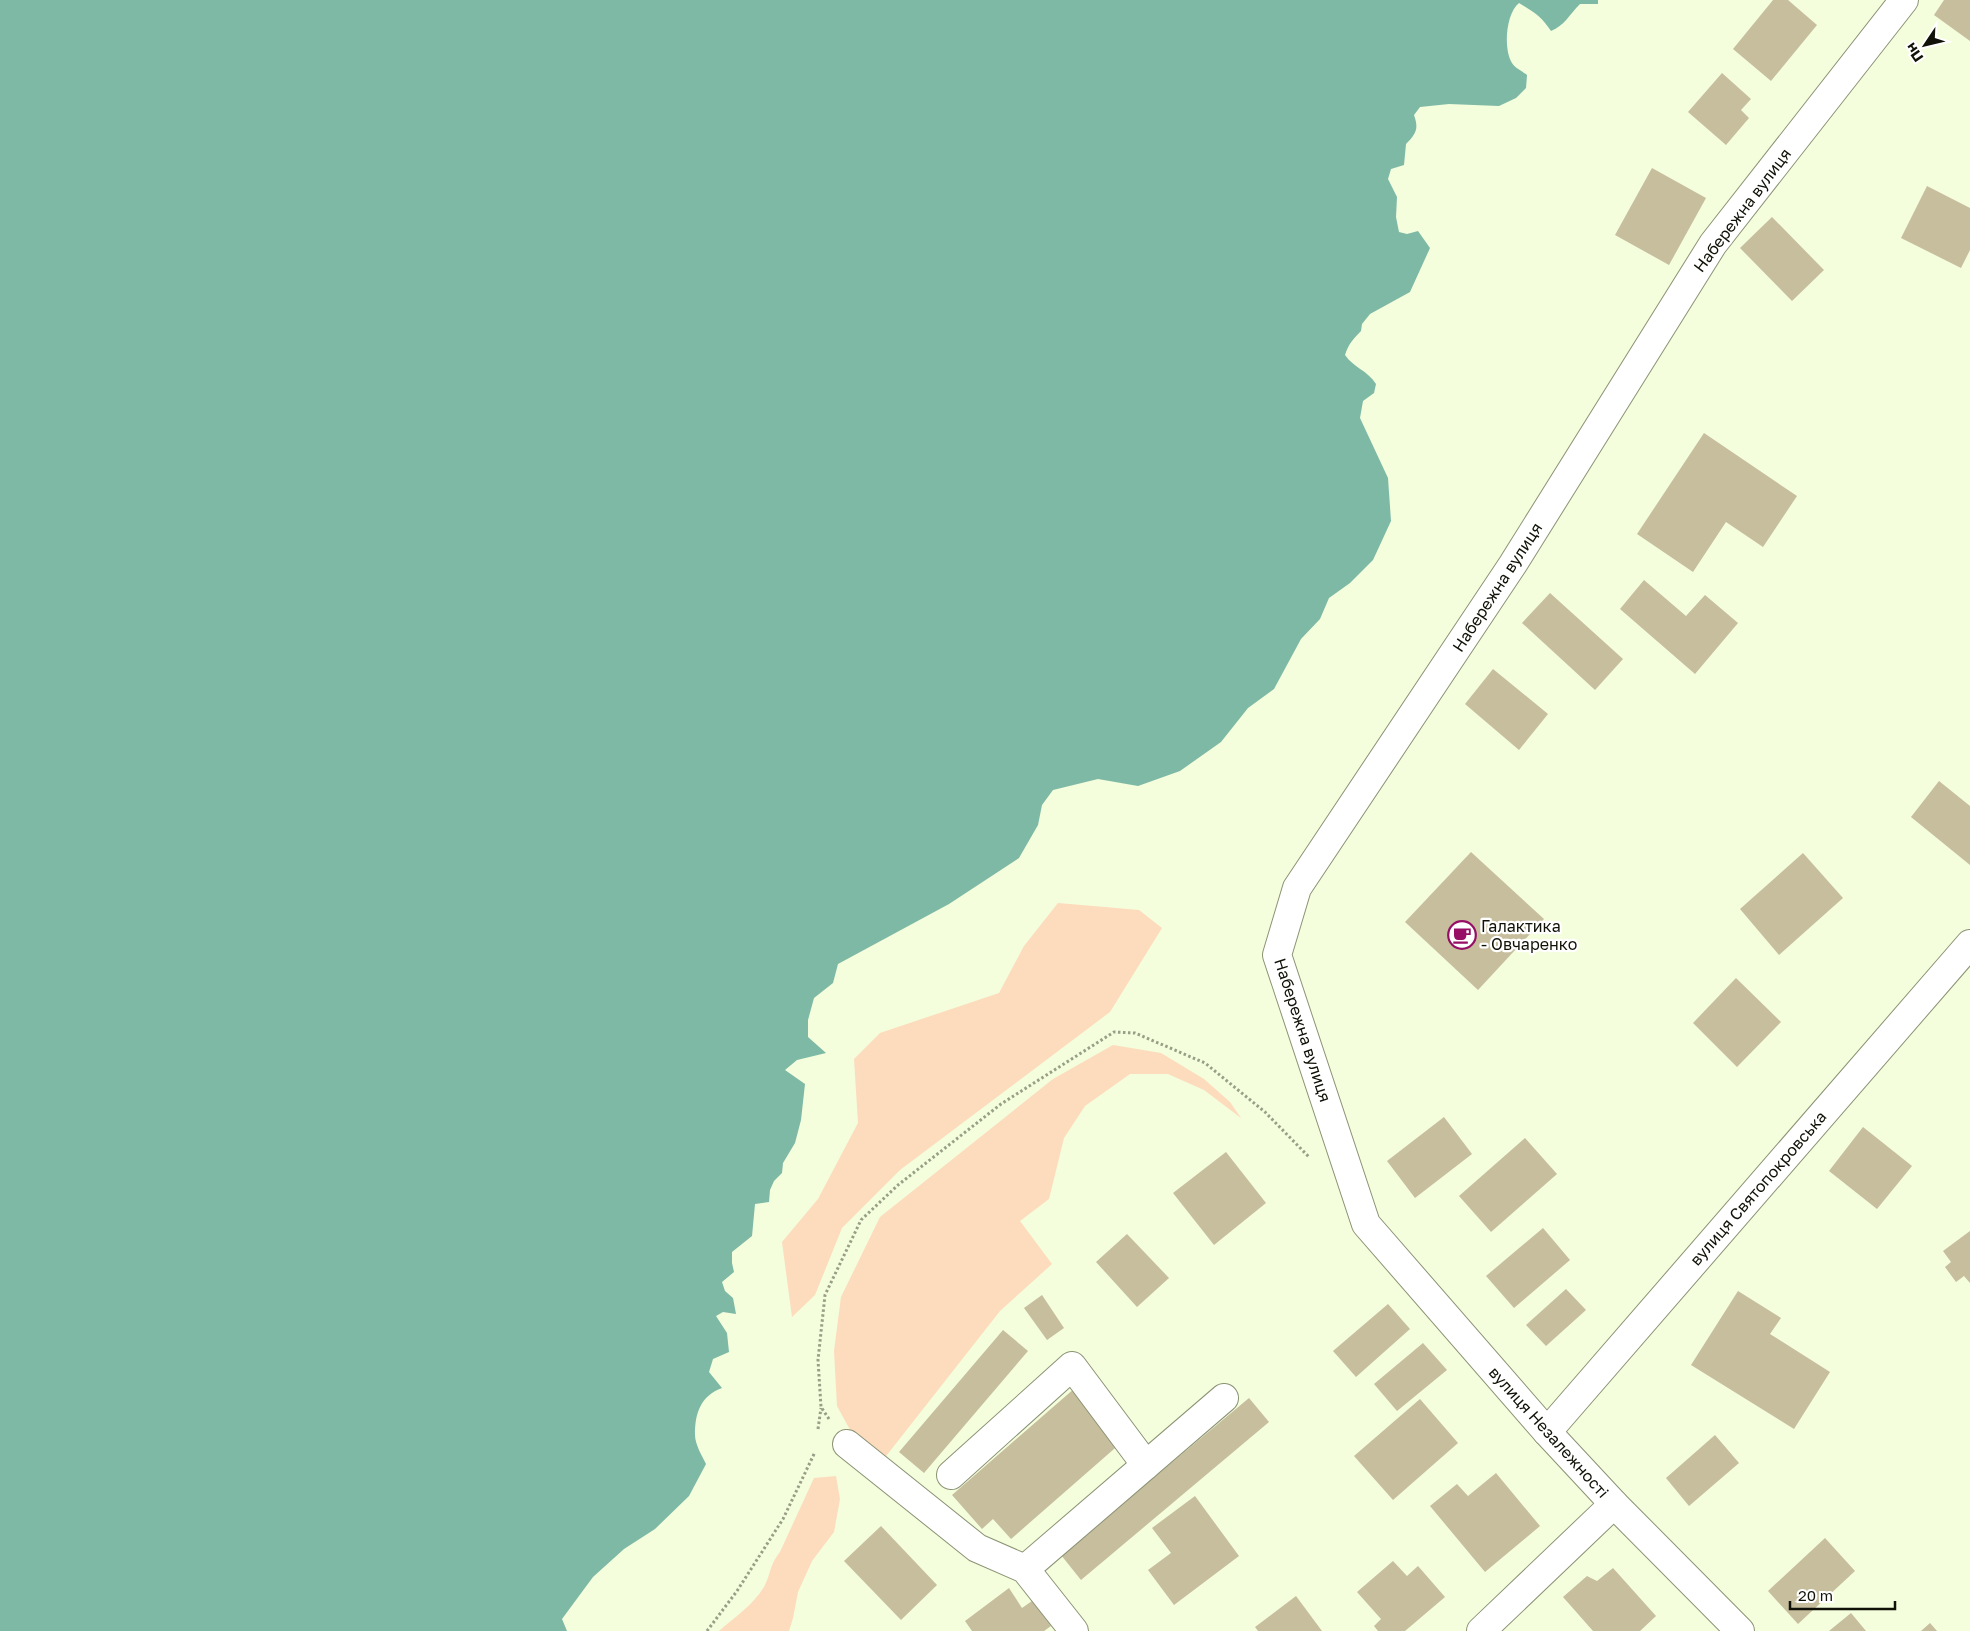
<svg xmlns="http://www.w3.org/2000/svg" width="1970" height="1631" viewBox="0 0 1970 1631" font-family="'Golos Text',sans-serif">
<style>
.green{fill:#fcdcbc}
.water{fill:#7eb9a6}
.building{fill:#c7be9e}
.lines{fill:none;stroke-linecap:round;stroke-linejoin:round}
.minor-casing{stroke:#8b9375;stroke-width:30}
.path{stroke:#999f87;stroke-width:3;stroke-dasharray:2.5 2.5;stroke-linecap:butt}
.minor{stroke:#fff;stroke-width:28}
.labels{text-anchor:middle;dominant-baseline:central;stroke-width:4.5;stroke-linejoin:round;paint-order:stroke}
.street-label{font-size:16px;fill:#101207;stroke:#fff}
.poi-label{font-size:16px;fill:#101207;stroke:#fff;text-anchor:start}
</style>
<rect width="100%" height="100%" fill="#f4fddc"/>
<g class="green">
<path d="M1058 903 1139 910 1162 928 1110 1012 900 1170 842 1228 815 1295 792 1317 782 1242 818 1199 858 1123 854 1059 880 1033 999 993 1024 946Z"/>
<path d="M1113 1045 1161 1053 1204 1079 1230 1102 1241 1118 1204 1090 1168 1074H1130L1085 1106 1064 1138 1049 1199 1020 1221 1052 1264 1000 1311 883 1460 854 1437 837 1406 834 1351 841 1297 880 1217 1053 1079Z"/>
<path d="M836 1476 840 1499 834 1532 812 1561 798 1592 793 1618 789 1631H719C735 1617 753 1605 764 1587 771 1574 769 1566 780 1552L814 1478Z"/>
</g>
<path class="water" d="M0 0H1598V4H1580C1570 14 1564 26 1551 31 1542 17 1534 12 1519 3 1506 13 1503 49 1512 63 1515 68 1522 71 1527 75L1526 88 1516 98 1499 106 1449 104 1420 107 1414 115C1419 129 1416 134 1406 144L1404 165 1391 169 1388 179 1397 197 1396 217 1399 232 1407 234 1418 231 1430 248 1410 292 1370 314 1362 324 1361 331C1353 339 1348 345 1345 355 1354 368 1367 370 1376 384L1374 393 1363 401 1360 418 1388 478 1391 521 1373 560 1350 583 1329 598 1320 619 1301 639 1274 689 1248 708 1221 742 1180 771 1138 786 1098 779 1053 790 1042 805 1038 825 1019 858 949 904 838 964 833 983 814 998 808 1020V1037L826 1053 797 1060 785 1070 805 1084 801 1120 795 1143 783 1163 782 1173 774 1181 770 1190 769 1202 755 1204 752 1236 732 1252V1263L734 1272 722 1282 725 1291 733 1298 736 1314 723 1312 716 1316 727 1333 729 1352 713 1359 709 1372 722 1388C701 1396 695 1412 695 1435 695 1444 702 1456 706 1464L689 1496 655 1529 624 1549 593 1577 562 1619 567 1631H0Z"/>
<g class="building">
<path d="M1773 0H1788L1817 25 1771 81 1733 49Z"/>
<path d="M1944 0H1970V41L1934 15Z"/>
<path d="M1722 73 1751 99 1741 110 1749 118 1726 145 1688 112Z"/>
<path d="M1652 168 1706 198 1669 265 1615 235Z"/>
<path d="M1927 186 1970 208V250L1961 268 1901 238Z"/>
<path d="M1772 217 1824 270 1792 301 1740 248Z"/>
<path d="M1704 433 1797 496 1763 547 1726 522 1693 572 1637 534Z"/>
<path d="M1644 580 1686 616 1705 595 1738 623 1695 674 1620 609Z"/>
<path d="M1550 593 1623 659 1595 690 1522 623Z"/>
<path d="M1493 669 1548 714 1519 750 1465 704Z"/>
<path d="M1939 781 1970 806V865L1911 817Z"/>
<path d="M1471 852 1544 919 1478 990 1405 922Z"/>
<path d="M1803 853 1843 898 1779 955 1740 909Z"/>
<path d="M1736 978 1781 1022 1737 1067 1693 1023Z"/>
<path d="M1444 1117 1472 1154 1415 1198 1387 1161Z"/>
<path d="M1863 1127 1912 1166 1877 1209 1829 1171Z"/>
<path d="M1525 1138 1557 1174 1491 1232 1459 1196Z"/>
<path d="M1226 1152 1266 1203 1214 1245 1173 1193Z"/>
<path d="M1543 1228 1570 1260 1514 1308 1486 1276Z"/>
<path d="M1970 1231V1283L1964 1276 1956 1282 1945 1267 1951 1262 1943 1251Z"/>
<path d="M1127 1234 1169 1278 1137 1307 1096 1262Z"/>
<path d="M1566 1289 1586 1310 1546 1346 1526 1325Z"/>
<path d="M1738 1291 1781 1318 1770 1334 1830 1372 1794 1429 1691 1365Z"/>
<path d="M1042 1295 1064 1328 1047 1340 1024 1308Z"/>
<path d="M1388 1304 1410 1329 1356 1377 1333 1351Z"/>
<path d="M1003 1330 1028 1351 924 1473 899 1452Z"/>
<path d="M1423 1343 1447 1370 1397 1411 1374 1384Z"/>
<path d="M1075 1388 1122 1442 1011 1539 993 1519 982 1529 952 1495Z"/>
<path d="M1249 1398 1269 1422 1081 1580 1061 1555Z"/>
<path d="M1420 1399 1458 1443 1393 1500 1354 1456Z"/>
<path d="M1715 1435 1739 1463 1689 1506 1666 1478Z"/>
<path d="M1496 1473 1540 1526 1485 1572 1430 1506 1457 1484 1468 1496Z"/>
<path d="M1195 1496 1239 1556 1174 1605 1148 1570 1171 1553 1152 1528Z"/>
<path d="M881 1526 937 1585 901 1620 844 1561Z"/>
<path d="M1825 1538 1855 1571 1798 1624 1768 1591Z"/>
<path d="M1393 1561 1407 1576 1418 1566 1445 1597 1405 1631H1378L1374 1626 1381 1619 1357 1592Z"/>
<path d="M1613 1568 1656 1616 1640 1631H1593L1563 1597 1587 1576 1597 1581Z"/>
<path d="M1009 1588 1022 1608 1032 1601 1051 1626 1044 1631H972L965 1621Z"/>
<path d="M1296 1596 1322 1631H1258L1255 1627Z"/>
<path d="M1851 1613 1866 1631H1829Z"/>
<path d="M1930 1623 1937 1631H1921Z"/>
</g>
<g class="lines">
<defs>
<g id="minor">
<path d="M1547 1432 1970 944"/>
<path d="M847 1444 977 1548 1025 1569 1074 1631"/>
<path d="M951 1475 1072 1366 1146 1465"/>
<path d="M1025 1569 1224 1398"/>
<path d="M1481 1631 1614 1504"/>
<path d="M1740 1631 1614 1504 1547 1432 1366 1224 1277 955 1297 888 1513 564 1713 244 1904 0"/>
</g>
</defs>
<use href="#minor" class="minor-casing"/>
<g class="path">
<path d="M829 1419 821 1407 818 1360 825 1295 861 1220 898 1185 1001 1104 1114 1032 1135 1033 1205 1063 1265 1112 1309 1157"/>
<path d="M818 1429 821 1408"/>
<path d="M707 1631 737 1591 783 1519 815 1452"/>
</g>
<use href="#minor" class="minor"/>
</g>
<defs>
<symbol id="cafe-ring" viewBox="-11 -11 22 22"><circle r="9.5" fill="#fff" stroke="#960e65" stroke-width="1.5"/><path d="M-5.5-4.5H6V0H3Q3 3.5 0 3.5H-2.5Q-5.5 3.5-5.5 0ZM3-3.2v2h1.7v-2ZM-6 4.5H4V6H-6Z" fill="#960e65"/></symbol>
</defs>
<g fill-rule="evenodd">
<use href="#cafe-ring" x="1446" y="919" width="32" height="32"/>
</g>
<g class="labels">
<g class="street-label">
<text transform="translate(1742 210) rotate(-53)">Набережна вулиця</text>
<text transform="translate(1497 587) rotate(-57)">Набережна вулиця</text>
<text transform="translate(1303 1030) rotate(72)">Набережна вулиця</text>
<text transform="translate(1758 1188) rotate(-49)">вулиця Святопокровська</text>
<text transform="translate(1549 1432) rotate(48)">вулиця Незалежності</text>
</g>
<g class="poi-label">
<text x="1481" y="926">Галактика<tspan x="1481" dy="18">- Овчаренко</tspan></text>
</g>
</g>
<g transform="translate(1925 45) rotate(235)" stroke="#ffffff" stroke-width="4" paint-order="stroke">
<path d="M0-4L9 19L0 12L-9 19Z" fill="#101207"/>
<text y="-8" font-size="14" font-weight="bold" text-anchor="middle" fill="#101207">Пн</text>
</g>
<path d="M1790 1601v8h105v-8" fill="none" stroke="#101207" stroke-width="2.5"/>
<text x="1798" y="1601" font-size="15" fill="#101207" stroke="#ffffff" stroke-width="4" paint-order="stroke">20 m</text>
</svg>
